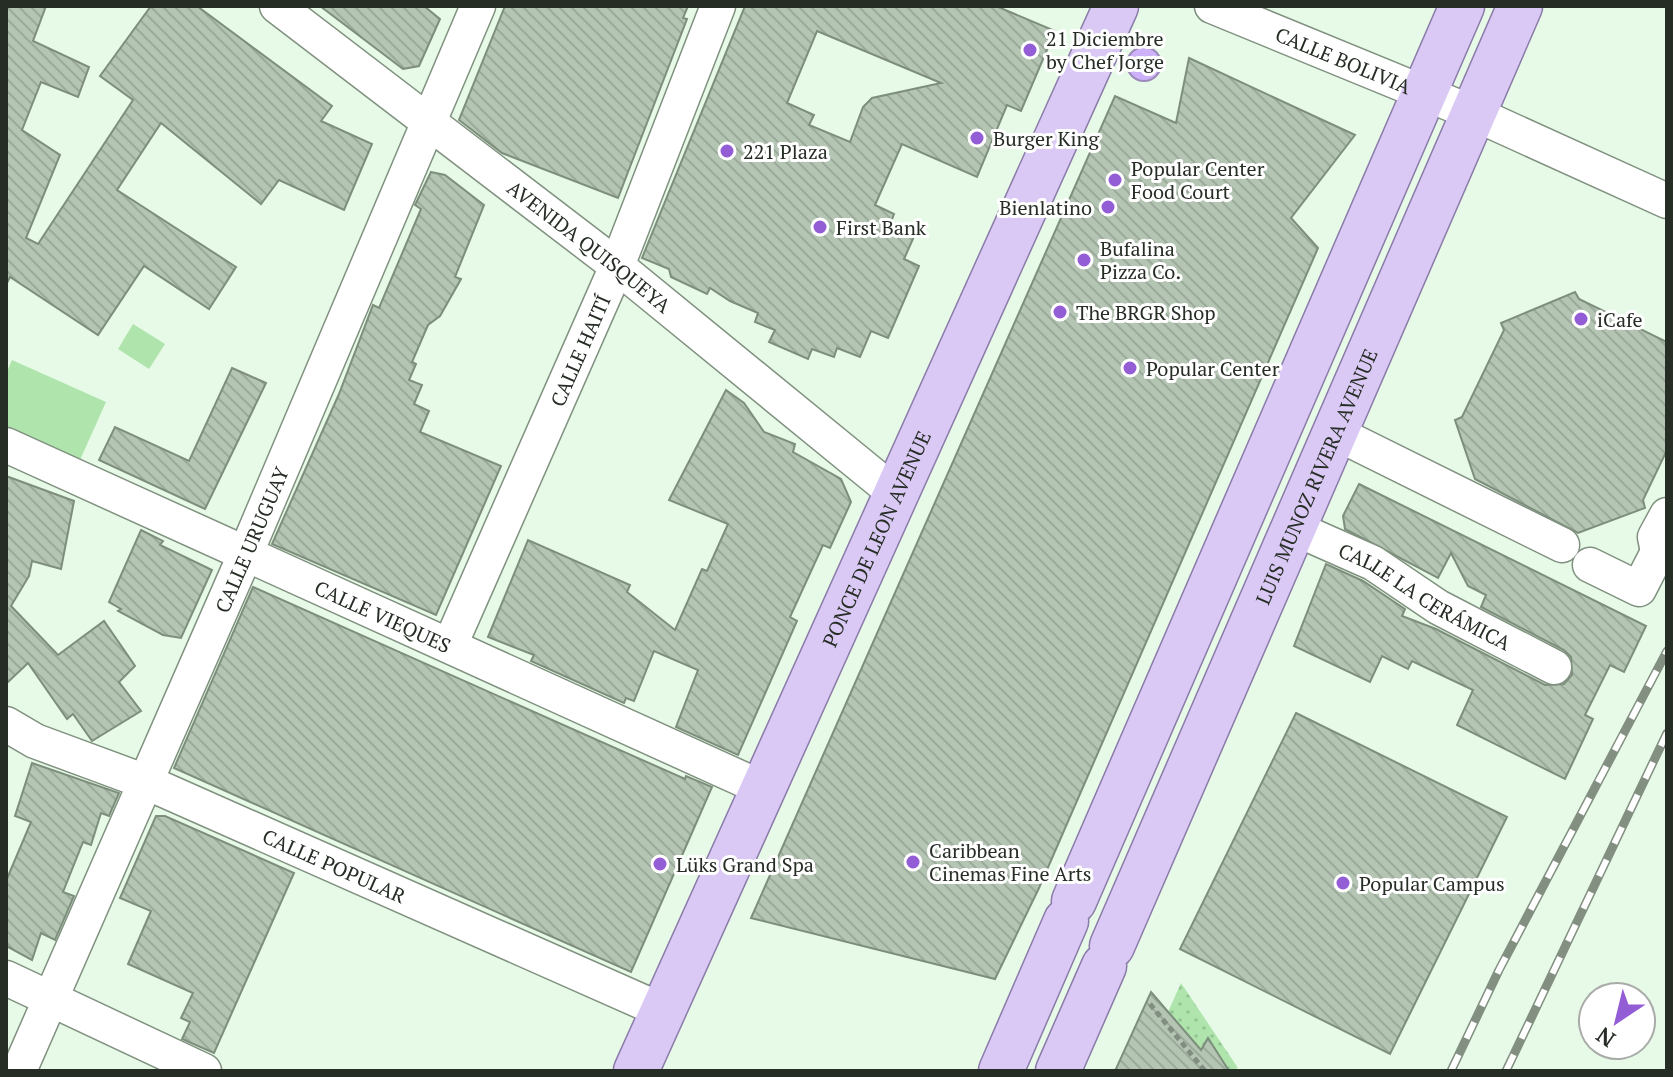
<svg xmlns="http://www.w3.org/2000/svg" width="1673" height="1077" viewBox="0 0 1673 1077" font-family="'PT Serif',serif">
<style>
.grass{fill:url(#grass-dots)}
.garden{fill:#afe5ad}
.water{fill:#cdb2fa;stroke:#9b8aba;stroke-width:2}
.building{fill:url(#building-back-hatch);stroke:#7d8e7c;stroke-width:2;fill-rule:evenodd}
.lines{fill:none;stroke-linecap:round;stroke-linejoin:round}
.minor-casing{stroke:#809180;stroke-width:37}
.major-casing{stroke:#8b7ba8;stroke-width:47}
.path{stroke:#818d80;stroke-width:5;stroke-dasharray:6 4;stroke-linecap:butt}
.minor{stroke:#fff;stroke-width:34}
.major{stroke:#dac9f5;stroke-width:44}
.rail-casing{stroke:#828f81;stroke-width:9}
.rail{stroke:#fff;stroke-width:6;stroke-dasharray:18;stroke-linecap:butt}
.poi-dot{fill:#935dd6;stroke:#fff;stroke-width:3}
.labels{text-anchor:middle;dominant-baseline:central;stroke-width:6;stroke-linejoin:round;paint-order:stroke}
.poi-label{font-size:20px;fill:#262d25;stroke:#fff;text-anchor:start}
.street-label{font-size:20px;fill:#262d25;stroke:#fff}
</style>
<defs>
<pattern id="grass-dots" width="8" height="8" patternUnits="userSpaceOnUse" patternTransform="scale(2)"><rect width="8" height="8" fill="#afe5ad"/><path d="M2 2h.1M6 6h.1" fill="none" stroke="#96c595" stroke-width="1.8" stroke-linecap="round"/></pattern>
<pattern id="building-back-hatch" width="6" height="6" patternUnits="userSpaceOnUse" patternTransform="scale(2)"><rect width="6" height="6" fill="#b4c6b3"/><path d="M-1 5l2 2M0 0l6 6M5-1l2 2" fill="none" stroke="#9baa9a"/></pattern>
</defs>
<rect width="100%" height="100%" fill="#e7fae7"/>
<path class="grass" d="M1181 983 1238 1068 1229 1071 1208 1039 1201 1050 1168 1012Z"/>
<g class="garden">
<path d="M133 324 165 344 149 369 118 349Z"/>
<path d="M12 360 106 402 80 460 6 426V374Z"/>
</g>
<circle class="water" cx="1144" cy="64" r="17"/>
<g class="building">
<path d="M6 6H46L33 41 89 67 78 97 41 82 22 130 60 155 26 238 38 244 133 100 100 76 151 6H197L332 106 321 121 372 144 344 210 279 180 261 204 161 123 117 190 236 267 209 309 144 266 98 335 10 277 6 285Z"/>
<path d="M320 6H424L440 19 419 66 403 69Z"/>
<path d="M505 6H688L683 18 687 19 618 198 502 153 459 120Z"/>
<path d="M745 6H996L1055 31 1021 111 1007 105 977 177 902 144 875 205 894 214 891 222 916 232 904 259 919 266 888 338 871 331 860 357 837 348 834 357 812 349 808 359 769 342 775 330 755 322 758 313 730 301 710 288 707 294 671 277 669 269 642 258ZM817 31 941 83 872 98 863 107 850 142 809 125 814 115 787 103Z"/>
<path d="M1189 58 1355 135 1291 218 1318 248 1039 888 995 979 751 918 1115 96 1176 123Z"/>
<path d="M431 172 445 175 484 205 455 277 461 279 440 316 428 325 412 362 416 364 409 380 422 385 414 404 429 411 420 432 501 466 436 615 272 544 339 394 373 305 379 308 421 209 415 205Z"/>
<path d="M1575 292 1579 299 1667 342V450L1643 500 1645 508 1578 533 1475 479 1455 420 1462 417 1504 330 1501 323Z"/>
<path d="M232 368 266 383 205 509 99 460 115 427 189 461Z"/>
<path d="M726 390 744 403 764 432 795 444 793 452 841 479 851 502 830 548 823 545 790 617 797 621 738 755 676 727 698 670 654 651 634 701 626 698 624 703 531 661 534 655 488 637 528 540 630 585 627 592 675 630 702 569 707 571 728 524 669 500Z"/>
<path d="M6 476 74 501 61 569 32 561 29 576 11 606 58 655 104 621 135 666 119 682 141 711 92 741 73 714 67 719 28 663 6 684Z"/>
<path d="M1359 484 1646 626 1624 672 1610 665 1585 715 1593 719 1565 779 1457 725 1473 690 1412 661 1408 669 1382 656 1370 682 1294 646 1326 564 1363 581 1405 609 1402 616 1436 629 1545 685 1564 684 1572 675 1571 657 1564 650 1481 607 1486 595 1468 586 1451 553 1438 578 1345 529 1343 516Z"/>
<path d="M141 530 163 541 160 545 212 570 181 638 163 635 118 611 121 609 109 602Z"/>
<path d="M253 587 685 779 686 776 712 787 631 972 174 768Z"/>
<path d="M1296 713 1507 817 1390 1054 1180 949Z"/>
<path d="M32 763 119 793 109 816 101 813 91 845 83 842 63 892 74 896 55 940 41 933 32 960 6 946V881L31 822 15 816Z"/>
<path d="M156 816H165L294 873 214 1053 182 1039 190 1022 181 1018 193 993 128 964 151 911 120 898Z"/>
<path d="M1151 992 1201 1050 1208 1038 1229 1071H1115Z"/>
</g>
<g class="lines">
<defs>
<g id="minor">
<path id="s1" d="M277 6 617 266 896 494"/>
<path id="s2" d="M1212 6 1473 113 1667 201"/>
<path d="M1336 433 1562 545"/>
<path id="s3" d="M6 445 762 788"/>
<path id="s4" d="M1294 528 1373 563 1438 607 1554 667"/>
<path d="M1658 552 1655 537 1667 515"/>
<path d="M1590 565 1639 589 1658 552 1667 548"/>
<path id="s5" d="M450 645 617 266 718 6"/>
<path id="s6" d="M6 724 35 741 146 782 663 1011"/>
<path d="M6 978 204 1071"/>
<path id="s7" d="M19 1071 245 555 478 6"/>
</g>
<g id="major">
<path d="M1074 901 1462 6"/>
<path id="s8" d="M1112 946 1520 6"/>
<path id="s9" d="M636 1071 1116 6"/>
<path d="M1001 1071 1066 921"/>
<path d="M1058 1071 1104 966"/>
</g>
</defs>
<use href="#minor" class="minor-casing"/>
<use href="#major" class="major-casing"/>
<path class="path" d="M1150 1004 1205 1071"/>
<use href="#minor" class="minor"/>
<use href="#major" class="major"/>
<defs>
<g id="rail">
<path d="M1451 1071 1499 970 1667 651"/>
<path d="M1506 1071 1667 733"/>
</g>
</defs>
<use href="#rail" class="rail-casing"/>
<use href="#rail" class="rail"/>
</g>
<g class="poi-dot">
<circle cx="1030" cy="50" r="8"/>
<circle cx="977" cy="138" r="8"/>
<circle cx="727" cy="151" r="8"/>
<circle cx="1115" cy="180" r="8"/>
<circle cx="1108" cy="207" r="8"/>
<circle cx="820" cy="227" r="8"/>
<circle cx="1084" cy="260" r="8"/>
<circle cx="1060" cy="312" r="8"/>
<circle cx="1581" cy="319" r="8"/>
<circle cx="1130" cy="368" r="8"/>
<circle cx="913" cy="862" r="8"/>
<circle cx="660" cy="864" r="8"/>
<circle cx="1343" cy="883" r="8"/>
</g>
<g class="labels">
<g class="poi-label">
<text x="1046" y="38">21 Diciembre<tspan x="1046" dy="23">by Chef Jorge</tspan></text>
<text x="993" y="138">Burger King</text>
<text x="743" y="151">221 Plaza</text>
<text x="1131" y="168">Popular Center<tspan x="1131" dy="23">Food Court</tspan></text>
<text x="1092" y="207" text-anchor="end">Bienlatino</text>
<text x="836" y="227">First Bank</text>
<text x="1100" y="248">Bufalina<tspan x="1100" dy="23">Pizza Co.</tspan></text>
<text x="1076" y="312">The BRGR Shop</text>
<text x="1597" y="319">iCafe</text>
<text x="1146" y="368">Popular Center</text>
<text x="929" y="850">Caribbean<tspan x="929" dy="23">Cinemas Fine Arts</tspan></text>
<text x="676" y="864">Lüks Grand Spa</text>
<text x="1359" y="883">Popular Campus</text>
</g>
<g class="street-label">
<text stroke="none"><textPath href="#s2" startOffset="142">CALLE BOLIVIA</textPath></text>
<text stroke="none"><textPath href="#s1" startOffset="394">AVENIDA QUISQUEYA</textPath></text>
<text stroke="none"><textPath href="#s5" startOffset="322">CALLE HAITÍ</textPath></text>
<text stroke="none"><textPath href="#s8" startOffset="512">LUIS MUNOZ RIVERA AVENUE</textPath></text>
<text stroke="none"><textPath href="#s9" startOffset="584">PONCE DE LEON AVENUE</textPath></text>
<text stroke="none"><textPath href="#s7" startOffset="580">CALLE URUGUAY</textPath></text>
<text stroke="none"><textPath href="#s4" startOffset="148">CALLE LA CERÁMICA</textPath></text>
<text stroke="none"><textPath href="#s3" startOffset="414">CALLE VIEQUES</textPath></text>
<text stroke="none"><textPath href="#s6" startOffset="358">CALLE POPULAR</textPath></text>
</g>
</g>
<rect width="1673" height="1077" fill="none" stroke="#262d25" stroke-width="16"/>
<g transform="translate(1617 1021) rotate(215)"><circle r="38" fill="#ffffff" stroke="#a8aba8" stroke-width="2"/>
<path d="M0-6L14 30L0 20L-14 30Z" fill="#935dd6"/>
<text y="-12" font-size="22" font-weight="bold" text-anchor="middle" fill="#262d25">N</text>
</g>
</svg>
